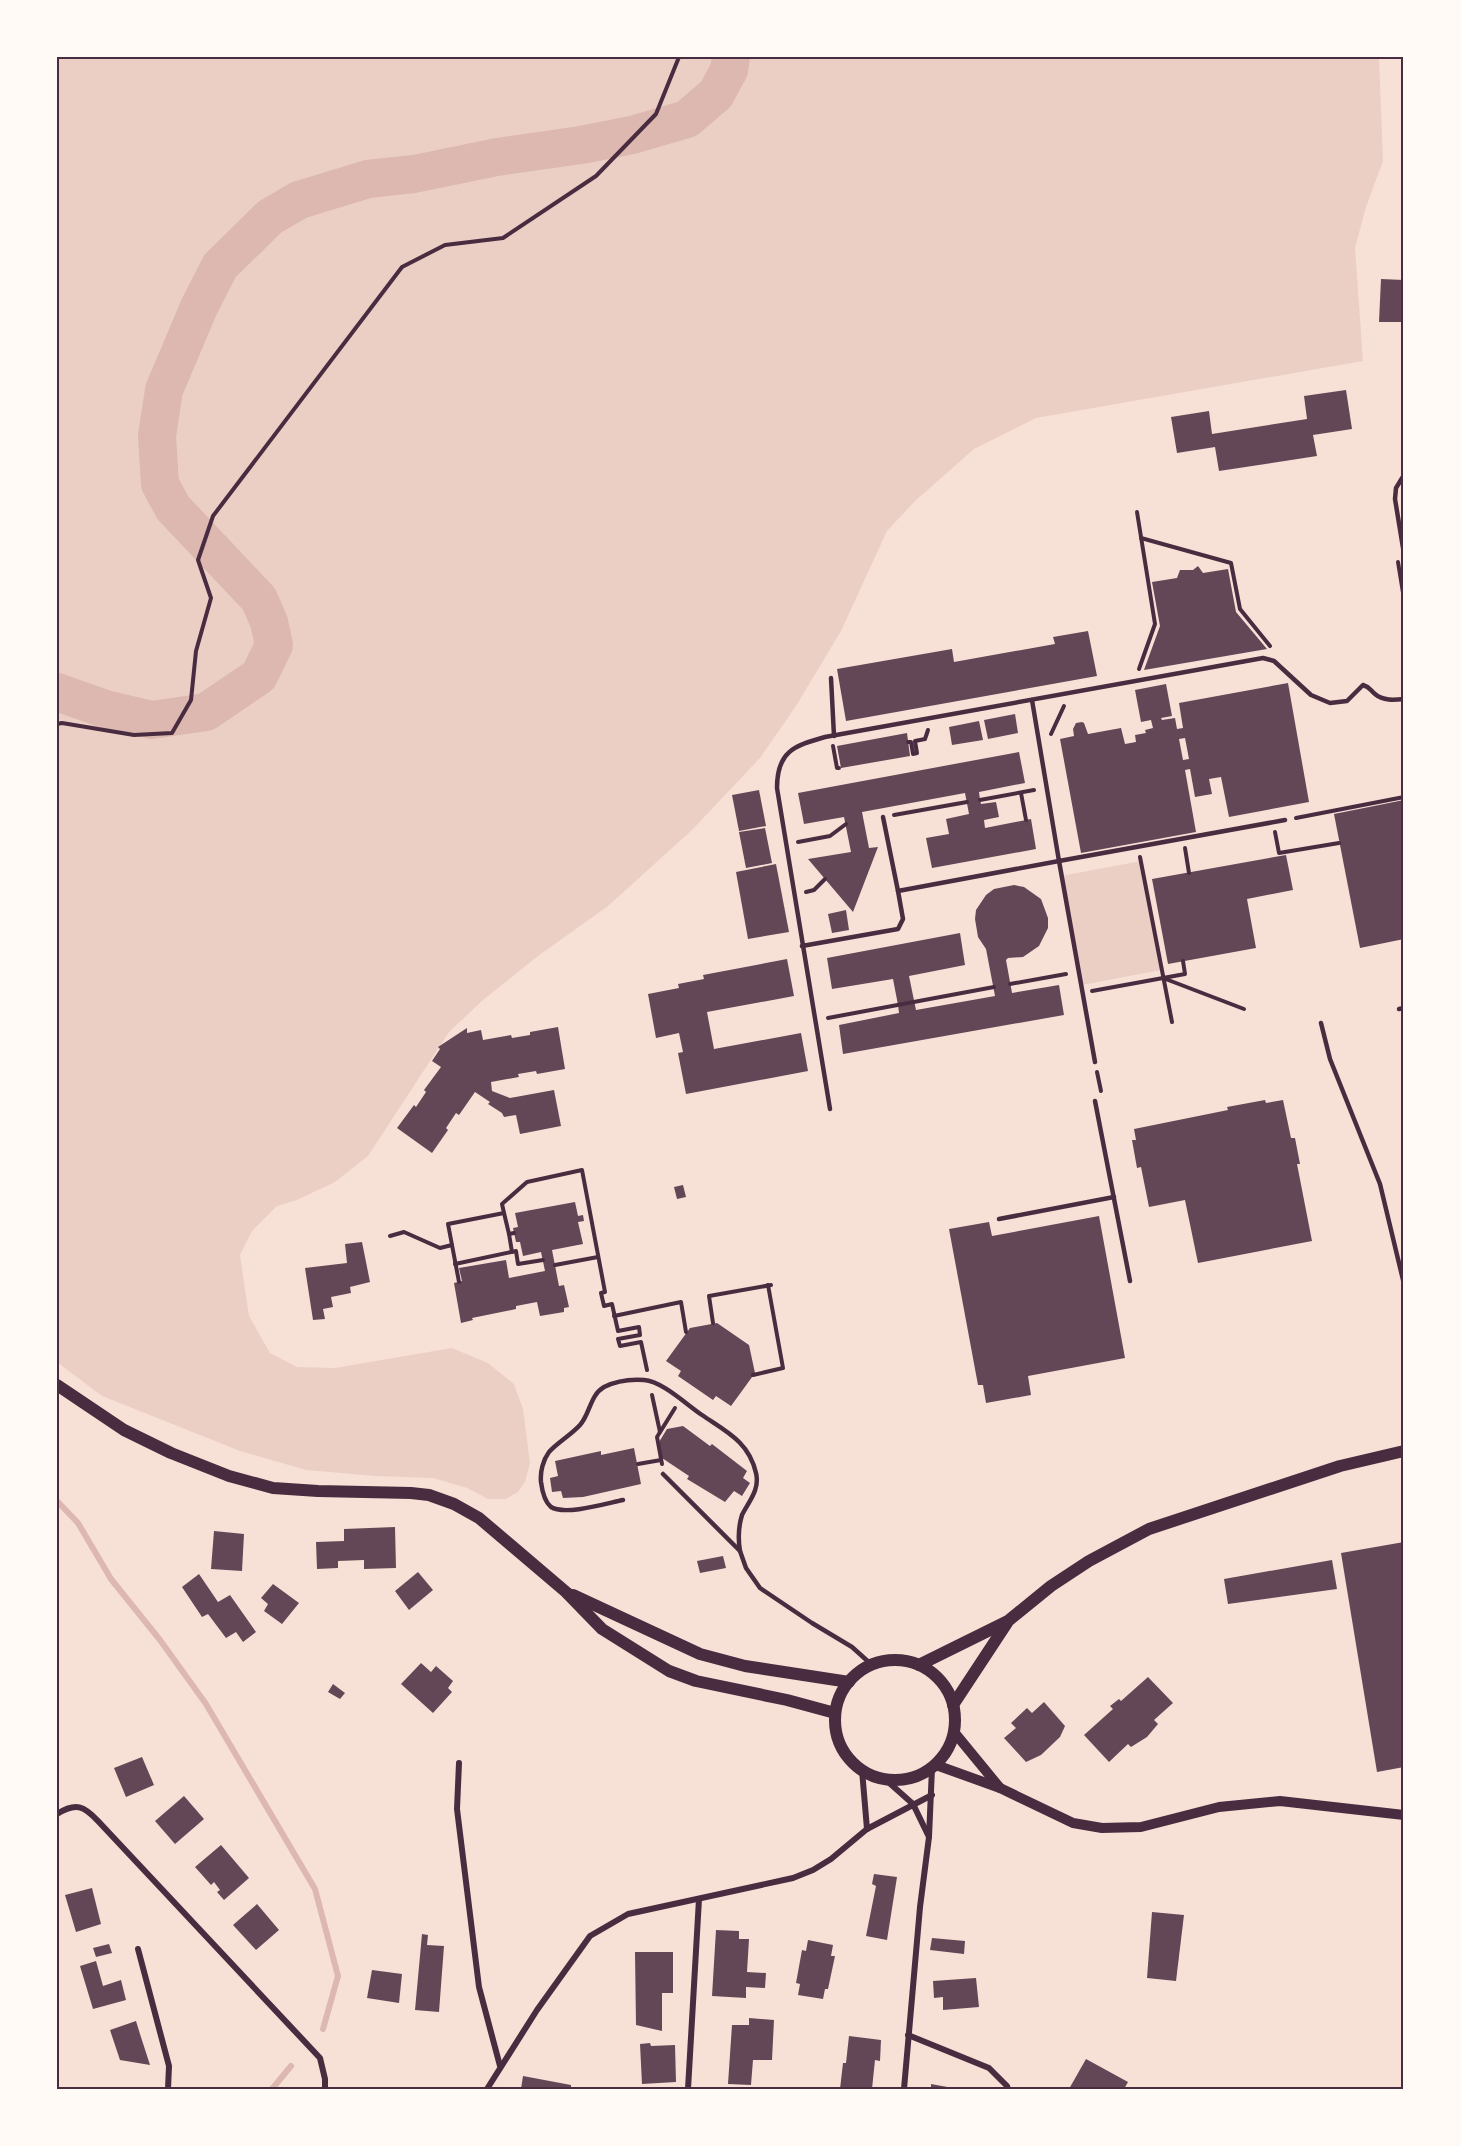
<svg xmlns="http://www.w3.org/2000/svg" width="1461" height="2146" viewBox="0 0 1461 2146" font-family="Commissioner,sans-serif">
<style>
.green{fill:#ebcfc5}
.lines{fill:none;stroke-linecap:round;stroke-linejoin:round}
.stream{stroke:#dcb8b0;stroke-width:6}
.river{stroke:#dcb8b0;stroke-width:38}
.building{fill:#644757;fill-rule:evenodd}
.path{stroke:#4a2c40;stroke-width:4}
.service{stroke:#4a2c40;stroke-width:4.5}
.minor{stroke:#4a2c40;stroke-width:6}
.tertiary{stroke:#4a2c40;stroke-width:10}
.secondary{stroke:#4a2c40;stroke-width:12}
.neatline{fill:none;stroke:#4a2c40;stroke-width:2}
</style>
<rect width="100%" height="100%" fill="#f7e1d7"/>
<g class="green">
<path d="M57 57 1379 58 1383 161 1366 207 1355 248 1363 361 1036 418 974 449 915 501 887 531 841 631 796 706 760 758 692 830 608 906 538 956 483 1000 449 1032 368 1156 335 1182 297 1200 277 1206 252 1231 240 1255 249 1316 270 1353 297 1367 335 1368 452 1348 488 1363 514 1384 523 1409 530 1463 525 1482 518 1492 506 1499H488L467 1488 433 1478 375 1476 306 1470 240 1451 102 1396 57 1362Z"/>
<path d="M1141 861 1161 970 1082 985 1061 876Z"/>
</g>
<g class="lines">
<g class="stream">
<path d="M57 1501 78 1523 111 1579 160 1640 206 1704 315 1889 338 1976 323 2029"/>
<path d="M272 2089 291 2066"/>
</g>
<path class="river" d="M57 692 105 709 152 720 206 712 259 676 274 645 269 622 259 599 173 508 160 484 157 436 164 390 199 307 220 266 270 217 299 200 368 179 414 174 497 157 581 145 632 135 687 119 716 94 729 70 731 57"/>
</g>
<g class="building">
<path d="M1381 279 1404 280V322H1379Z"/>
<path d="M1346 390 1352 429 1313 435 1317 456 1219 471 1215 447 1177 453 1171 417 1209 411 1212 434 1307 419 1304 396Z"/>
<path d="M1198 566 1203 573 1228 569 1236 612 1267 649 1144 670 1160 626 1152 582 1177 578 1180 570H1193Z"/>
<path d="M1088 631 1097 676 846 721 837 669 952 649 954 662 1055 644 1053 637Z"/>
<path d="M1288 683 1309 802 1229 817 1221 777 1209 779 1212 794 1195 797 1190 769 1185 770 1196 832 1081 853 1060 739 1074 736 1073 729 1076 723 1082 722 1084 723 1088 734 1121 728 1125 744 1136 742 1135 735 1146 733 1145 730 1153 728 1151 720 1141 722 1135 690 1166 684 1172 716 1161 718 1162 720 1175 718 1177 729 1183 728 1179 703ZM1185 738 1189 759 1183 760 1179 739Z"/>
<path d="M1015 714 1018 733 988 739 984 720Z"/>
<path d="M979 721 983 740 952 745 949 727Z"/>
<path d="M907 733 910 756 841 768 837 746Z"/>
<path d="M1019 752 1025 783 979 792 980 800 981 804 996 802 999 817 984 820 985 828 1031 819 1036 849 932 868 926 838 949 834 946 819 969 814 965 793 862 812 869 848 878 847 853 912 808 859 851 852 844 817 804 824 798 793Z"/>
<path d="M759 790 766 826 739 831 732 795Z"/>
<path d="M1404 800V939L1360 948 1334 814Z"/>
<path d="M765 828 772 863 746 868 739 832Z"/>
<path d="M1286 855 1293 890 1247 899 1256 948 1168 964 1152 879Z"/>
<path d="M776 864 789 932 748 939 736 872Z"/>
<path d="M1014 885 1024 887 1041 899 1048 918V928L1039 946 1023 957 1008 958 1006 960 1012 993 1059 985 1064 1015 843 1054 839 1025 899 1013 898 1005 893 979 832 989 827 958 960 933 965 965 909 976 916 1010 995 996 986 949 978 937 975 919 976 910 986 895 994 889Z"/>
<path d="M846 910 849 930 832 933 828 914Z"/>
<path d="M787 959 794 996 707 1012 714 1049 801 1033 808 1071 686 1094 678 1053 683 1052 679 1033 656 1038 648 994 679 988 678 984 704 979 703 975Z"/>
<path d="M558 1027 565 1069 537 1074 536 1071 518 1074 519 1077 491 1082 492 1091 510 1098 554 1090 561 1126 520 1134 516 1115 504 1117 502 1113 488 1104 490 1102 475 1092 459 1115 456 1113 446 1128 448 1130 432 1153 397 1128 414 1105 416 1107 426 1092 424 1090 441 1067 432 1061 440 1049 438 1047 467 1028V1033L481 1030 483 1040 511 1035 512 1038 530 1035V1032Z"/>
<path d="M1265 1100 1266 1103 1283 1100 1291 1138H1295L1300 1164H1297L1312 1241 1198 1263 1185 1200 1149 1207 1141 1167 1137 1168 1132 1140H1136L1134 1129 1228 1110 1227 1107Z"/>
<path d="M683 1185 686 1197 677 1199 674 1187Z"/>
<path d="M575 1202 578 1216 583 1215 584 1221 578 1222 583 1244 552 1250 559 1286 564 1285 569 1307 564 1308V1312L540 1316 537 1302 516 1306V1309L472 1318 473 1320 461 1323 454 1283 462 1281 459 1268 506 1260 509 1278 545 1271 541 1252 523 1256 520 1242H516L513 1228 518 1227 515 1213Z"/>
<path d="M1099 1216 1125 1358 1028 1376 1031 1395 986 1403 983 1385H978L949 1229 989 1222 992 1236Z"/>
<path d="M362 1242 370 1282 350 1287 351 1293 331 1297 333 1307 323 1309 325 1319 313 1320 305 1268 347 1263 345 1244Z"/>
<path d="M717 1323 749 1345 755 1373 731 1406 716 1396 713 1400 678 1376 681 1371 666 1361 690 1328Z"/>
<path d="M683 1426 710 1446 712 1444 747 1471 743 1478 750 1483 742 1496 734 1491 725 1502 687 1479 689 1476 662 1458 659 1442 667 1429Z"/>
<path d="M634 1448 641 1484 583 1497 563 1498 561 1491 552 1492 550 1478 558 1476 555 1461 601 1451V1455Z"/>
<path d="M395 1527 396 1568 364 1569V1560L338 1561V1568L317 1569 316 1542 344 1541V1529Z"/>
<path d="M214 1531 244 1534 242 1571 211 1569Z"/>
<path d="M1404 1542V1767L1377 1772 1341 1553Z"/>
<path d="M723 1556 726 1568 700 1573 697 1561Z"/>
<path d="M1332 1560 1337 1589 1228 1604 1224 1579Z"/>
<path d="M418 1572 433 1590 409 1610 395 1591Z"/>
<path d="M199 1574 218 1602 230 1595 256 1632 243 1642 236 1632 226 1638 208 1614 202 1617 182 1587Z"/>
<path d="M273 1584 299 1603 282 1624 264 1611 268 1604 261 1598Z"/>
<path d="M421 1663 431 1672 436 1666 453 1681 448 1688 452 1692 433 1713 401 1684Z"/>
<path d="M1148 1677 1173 1703 1154 1720 1158 1724 1147 1737 1131 1747 1128 1744 1109 1762 1084 1735 1113 1709 1110 1706 1119 1699 1121 1701Z"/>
<path d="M333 1684 345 1693 340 1699 328 1692Z"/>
<path d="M1044 1702 1065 1726 1060 1737 1041 1755 1026 1762 1004 1738 1016 1728 1011 1723 1027 1708 1032 1713Z"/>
<path d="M142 1757 154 1785 126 1797 114 1768Z"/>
<path d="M184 1796 204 1819 175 1844 155 1821Z"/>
<path d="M221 1845 249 1878 224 1900 217 1892 220 1890 214 1882 211 1885 195 1867Z"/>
<path d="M874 1874 897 1877 887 1940 866 1936 876 1886 872 1884Z"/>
<path d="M92 1888 101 1924 76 1932 65 1895Z"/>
<path d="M257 1904 279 1930 256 1950 233 1925Z"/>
<path d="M1152 1912 1184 1915 1176 1981 1147 1978Z"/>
<path d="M716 1930 739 1931V1939H749L747 1972 766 1973 765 1988 746 1987V1998L712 1996Z"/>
<path d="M422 1934 428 1935 427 1945 444 1946 439 2012 415 2010Z"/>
<path d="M932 1938 965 1941 964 1954 930 1950Z"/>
<path d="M808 1940 833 1945 831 1956H835L828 1989H825L823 1999 798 1995 800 1984 796 1983 802 1950 806 1951Z"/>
<path d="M109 1944 112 1953 96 1957 93 1948Z"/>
<path d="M635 1952H673V1993H662V2031L636 2025Z"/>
<path d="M96 1961 103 1986 121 1980 126 2000 93 2009 80 1966Z"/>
<path d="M372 1970 402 1974 399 2003 367 1998Z"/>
<path d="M976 1978 979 2007 943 2010V1997L934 1998 933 1981Z"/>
<path d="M749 2018 774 2020 772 2060H753L751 2085 728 2084 732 2025H749Z"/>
<path d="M136 2021 140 2034 150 2065 120 2060 110 2030Z"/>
<path d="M849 2036 881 2040 880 2061 875 2060 872 2089H840L843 2063H846Z"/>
<path d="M650 2043 651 2046 675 2045 676 2082 642 2084 640 2044Z"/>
<path d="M1086 2059 1128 2082 1124 2089H1069Z"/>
<path d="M523 2076 571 2085V2089H521Z"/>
<path d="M931 2084 953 2088V2089H931Z"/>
</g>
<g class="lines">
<g class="path">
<path d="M1137 512 1155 624 1139 669"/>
<path d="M1141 538 1231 563 1240 609 1270 646"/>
<path d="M1398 562 1404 599"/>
<path d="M57 724 62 723 134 735 172 733 191 700 196 651 211 598 198 560 213 516 402 267 445 245 503 238 596 176 656 114 679 57"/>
<path d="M1051 734 1064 706"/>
<path d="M908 742H911L913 754 917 753 915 741 925 739 928 730"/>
<path d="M833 746 837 768H839"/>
<path d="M1021 793 1026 820"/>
<path d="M980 800 1034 790"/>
<path d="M894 815 967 802"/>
<path d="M1296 818 1404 797"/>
<path d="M1275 832 1279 853 1339 843"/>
<path d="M798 842 830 836 846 824"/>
<path d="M1185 848 1189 873"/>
<path d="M1140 857 1172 1022"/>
<path d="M806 892 814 890 825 879"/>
<path d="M1163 978 1244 1009"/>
<path d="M1010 984 1066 974"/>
<path d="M1092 991 1185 974 1183 961"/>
<path d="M828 1018 994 987"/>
<path d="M1097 1072 1101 1091"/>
<path d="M504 1213 509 1234 514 1233"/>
<path d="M509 1234 512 1252"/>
<path d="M390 1236 404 1232 440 1248 452 1245 448 1224 504 1213 502 1204 527 1182 582 1170 605 1292 601 1293 604 1306 612 1304 618 1331 639 1327 640 1335 618 1339 620 1346 641 1342 647 1370"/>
<path d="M452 1245 459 1282"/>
<path d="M455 1264 516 1251 518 1264 543 1260"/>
<path d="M555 1265 598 1257"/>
<path d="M614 1316 681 1302 686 1332"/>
<path d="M713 1323 709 1296 771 1285"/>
<path d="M753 1375 783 1368 768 1285"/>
<path d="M652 1395 660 1432"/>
<path d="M638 1464 661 1460"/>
<path d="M662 1464 657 1437 675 1408"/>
</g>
<g class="service">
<path d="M1404 475 1396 488 1395 499 1404 554"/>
<path d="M831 678 834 736"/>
<path d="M1032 700 1059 861 1285 820"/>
<path d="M883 817 898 891"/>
<path d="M802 946 898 929 903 919 898 891 1059 861 1095 1062"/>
<path d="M1399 1009 1404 1008"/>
<path d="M1321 1023 1330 1059 1380 1184 1404 1284"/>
<path d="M1095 1101 1130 1281"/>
<path d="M830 1109 777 788C777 752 793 746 825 737L1263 658 1274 661 1311 695 1330 703 1347 701 1363 685C1370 687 1370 690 1375 694 1383 701 1394 700 1404 699"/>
<path d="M999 1219 1114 1197"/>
<path d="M663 1474 740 1551 746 1568 760 1588 812 1623 852 1647 872 1665"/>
<path d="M623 1500C608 1503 565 1516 551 1507 545 1502 542 1490 541 1482 540 1472 543 1460 549 1452 558 1442 571 1435 580 1425 590 1414 590 1395 604 1387 616 1381 631 1379 644 1380 662 1381 687 1405 702 1415 727 1432 749 1442 756 1473 760 1490 749 1501 742 1515 738 1528 738 1539 740 1551"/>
</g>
<g class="minor">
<path d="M459 1763 457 1809 479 1987 500 2066"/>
<path d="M862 1770 867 1829"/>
<path d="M886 1780 913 1804 929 1837"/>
<path d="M57 1814C76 1802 84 1806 98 1821L320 2058 325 2079V2089"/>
<path d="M138 1949 169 2066 168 2089"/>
<path d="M908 2035 989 2068 1007 2086 1008 2089"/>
<path d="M487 2089 537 2010 590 1936 628 1914 793 1878 813 1870 831 1859 867 1829 932 1795"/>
<path d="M688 2089 699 1899"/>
<path d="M904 2089 920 1907 929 1837 932 1768"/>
</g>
<g class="tertiary">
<path d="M954 1732 1000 1788"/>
<path d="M936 1765 1000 1788 1073 1823 1102 1828 1141 1827 1219 1807 1280 1801 1404 1815"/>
</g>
<g class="secondary">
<path d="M57 1385 124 1430 171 1453 229 1476 273 1488 318 1491 411 1493 429 1495 454 1504 479 1518 566 1592 602 1629 669 1671 696 1681 787 1700 835 1713"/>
<path d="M573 1595 700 1654 745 1666 849 1682"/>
<circle cx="895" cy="1720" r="60"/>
<path d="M919 1665 1008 1621 1051 1586 1089 1561 1149 1529 1340 1466 1404 1451"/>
<path d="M953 1705 1007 1623"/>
</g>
</g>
<rect width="1461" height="2146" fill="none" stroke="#fffaf5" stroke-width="117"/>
<rect x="58" y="58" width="1344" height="2030" class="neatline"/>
</svg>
